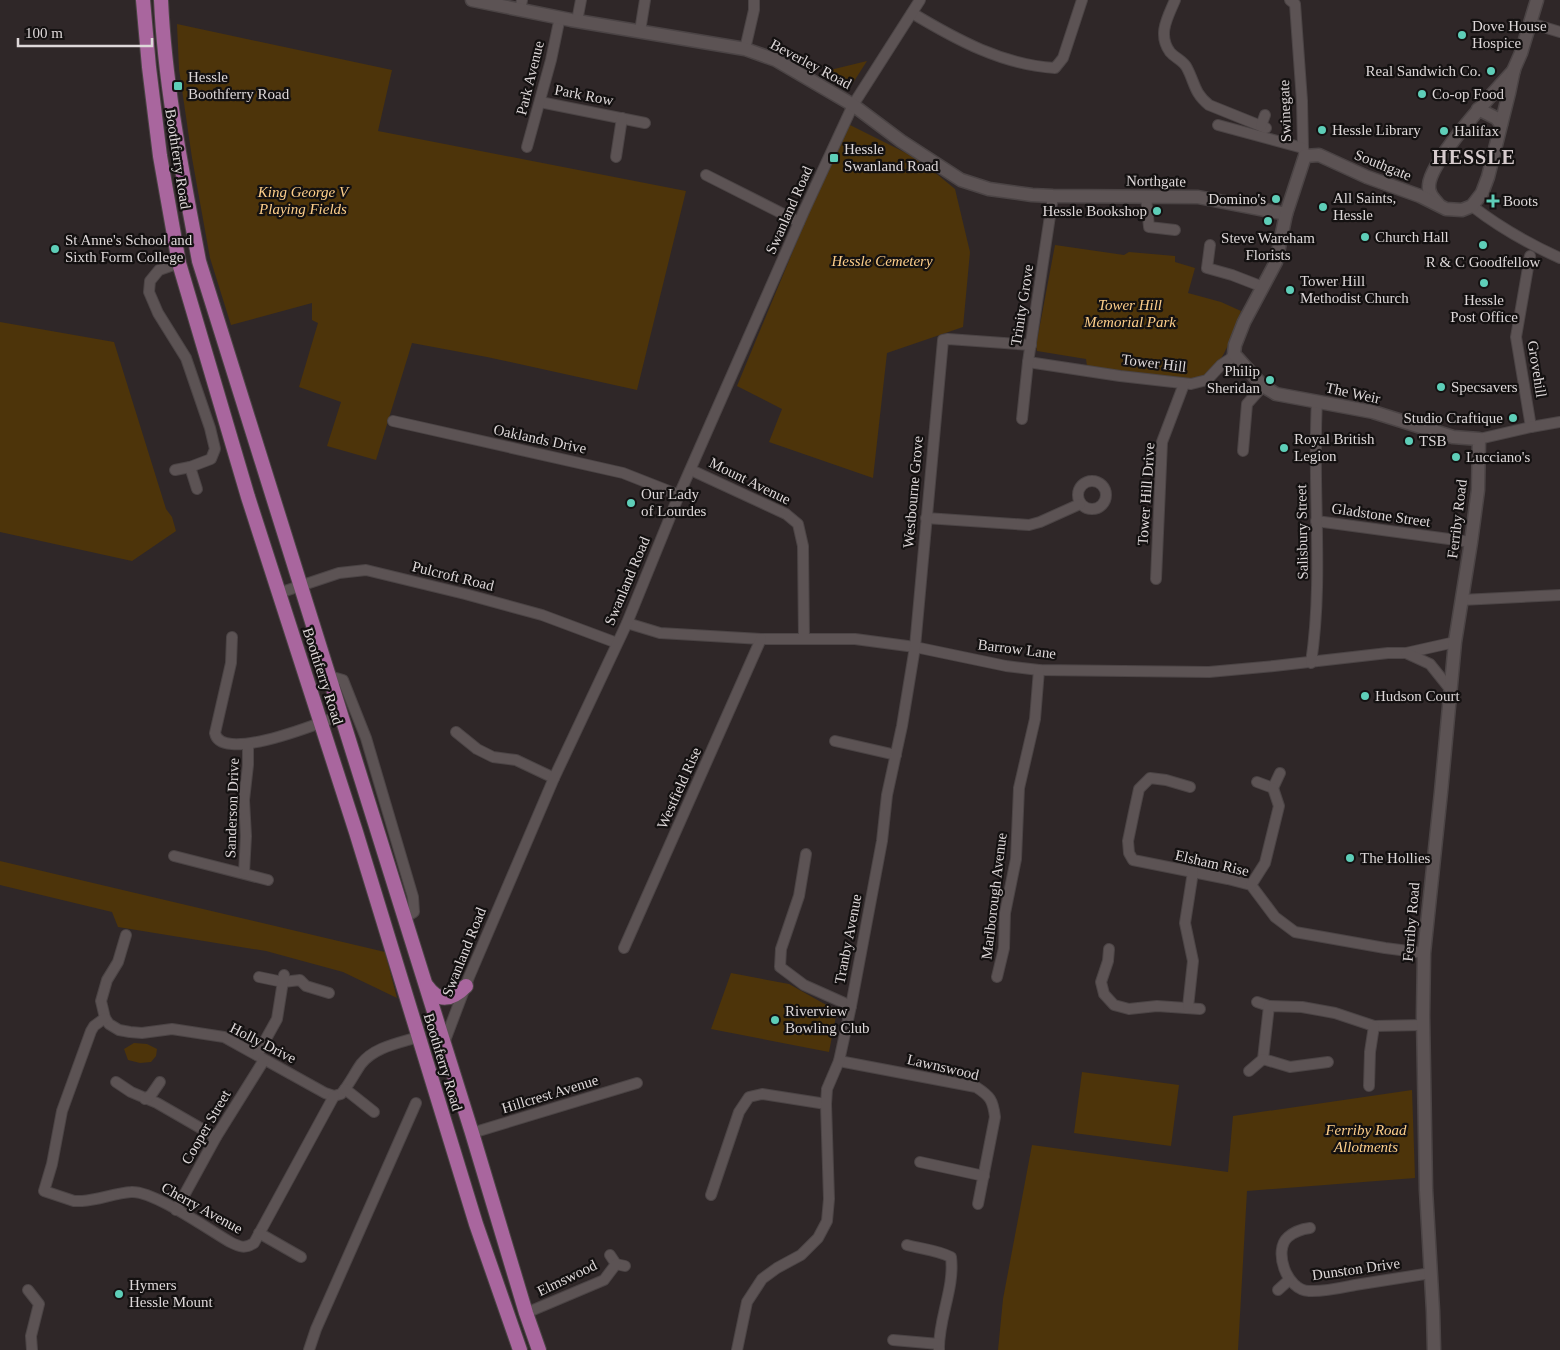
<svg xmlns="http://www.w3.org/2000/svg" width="1560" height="1350" viewBox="0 0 1560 1350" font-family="Georgia,serif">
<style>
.green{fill:#4d340a}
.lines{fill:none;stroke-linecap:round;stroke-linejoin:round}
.minor-casing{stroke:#4b4445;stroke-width:12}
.tertiary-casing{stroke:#4b4445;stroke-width:15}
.primary-casing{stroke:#4b4445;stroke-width:16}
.minor{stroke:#5c5354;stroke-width:10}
.tertiary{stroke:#5c5354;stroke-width:12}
.primary{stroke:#a9669e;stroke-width:14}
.poi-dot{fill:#5eceb8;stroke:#141111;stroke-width:2}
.labels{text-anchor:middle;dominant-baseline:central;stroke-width:4.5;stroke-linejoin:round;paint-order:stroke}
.poi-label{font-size:15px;fill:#ded8d9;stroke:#141111;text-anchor:start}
.street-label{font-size:15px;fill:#ded8d9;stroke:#141111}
.park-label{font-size:15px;font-style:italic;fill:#fdce8a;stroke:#141111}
.district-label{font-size:20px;font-weight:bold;letter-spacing:1px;fill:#d6cbcd;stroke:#141111}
</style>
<rect width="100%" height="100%" fill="#2f2728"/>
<g class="green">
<path d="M177 24 392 70 378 131 686 191 637 390 487 357 412 343 376 460 327 446 341 402 299 387 318 323 312 320V303L231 325 210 258 192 158 179 69Z"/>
<path d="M867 61 849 89 822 72Z"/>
<path d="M846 123 906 153 927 166 955 189 970 252 963 327 887 353 873 478 769 442 782 409 737 386Z"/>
<path d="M1055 245 1124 255 1129 252 1175 256V262L1195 268 1188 293 1221 302 1241 311C1233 332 1226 360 1207 374 1190 388 1111 370 1087 366L1086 359 1037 351 1036 346Z"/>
<path d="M0 322 114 342 166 509 172 517 176 531 132 561 0 532Z"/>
<path d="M0 861 385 952 397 998 343 972 266 951 118 927 112 912 0 885Z"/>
<path d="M731 973 789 984 837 1011 829 1052 711 1029Z"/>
<path d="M134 1043 147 1044 157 1049 156 1056 151 1062 140 1063 128 1060 124 1049Z"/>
<path d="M1082 1072 1179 1085 1171 1146 1074 1133Z"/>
<path d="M1412 1090 1415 1178 1247 1191 1238 1350H998L1003 1299 1032 1145 1228 1172 1233 1116Z"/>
</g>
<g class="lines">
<defs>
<g id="minor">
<path d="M1175 0C1168 17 1157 34 1170 52 1175 58 1184 61 1187 68 1195 83 1194 93 1209 105L1266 128"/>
<path d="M1290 0 1295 4 1302 101 1303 148 1305 156"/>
<path d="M520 10 522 0"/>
<path d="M912 13C957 40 1003 65 1055 68L1063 58 1082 0"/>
<path d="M577 21 581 0"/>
<path d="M1530 23 1560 32"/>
<path d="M640 31 645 0"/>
<path d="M745 49 754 10V0"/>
<path d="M540 102 645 123"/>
<path d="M1218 125 1303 148"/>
<path d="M1261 126 1265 115"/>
<path d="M527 147 551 60 560 17"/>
<path d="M616 157 622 118"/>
<path d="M706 175 799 222"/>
<path d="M1146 197 1149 227 1175 230"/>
<path d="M1472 206C1499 227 1529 244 1560 258"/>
<path d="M1210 245 1207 268 1232 275 1263 287"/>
<path d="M1530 256 1516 337 1531 427"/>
<path d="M1028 362 1120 376 1191 384 1207 380 1221 365 1230 359 1234 354"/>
<path d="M1022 419 1028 362 1053 196"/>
<path d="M393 421 623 473 679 495"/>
<path d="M1479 439 1531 427 1560 422"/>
<path d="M1243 451 1247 404 1263 386"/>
<path d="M190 467 197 489"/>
<path d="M175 470 190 467 211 459 215 449 210 428 186 358 158 313 149 292 150 281 159 270 179 263"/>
<path d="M691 470 786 514 798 524 803 546 804 639"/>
<circle cx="1092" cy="495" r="14"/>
<path d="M926 518 1029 525 1040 522 1080 504"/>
<path d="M1316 521 1471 542"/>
<path d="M1156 579 1162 442 1184 384"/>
<path d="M279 593 339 573 366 570 465 594 542 615 617 643"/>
<path d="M1461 600 1560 595"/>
<path d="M627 623 660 633 761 639H855L915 647 1006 666 1039 670 1209 672 1274 666 1388 653H1406L1455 642"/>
<path d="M232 637 231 663 215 733C221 764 322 722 341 715"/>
<path d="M1406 653 1430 664 1450 689"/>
<path d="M1311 663C1324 576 1312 489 1317 401"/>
<path d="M329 676 343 680 366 738 413 897 414 912 404 918"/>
<path d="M456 732 477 749 493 757 516 760 554 778"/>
<path d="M835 741 896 755"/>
<path d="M1257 782 1273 788 1280 773"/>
<path d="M1190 787 1166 780 1150 778 1139 789 1134 812 1128 841 1129 853 1133 860 1228 879 1251 885 1275 917 1295 932 1385 948 1424 953"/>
<path d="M806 854 799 896 781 949 780 967 804 985 851 1006"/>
<path d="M174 856 268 880"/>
<path d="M244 873 246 836 244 800 248 765V744"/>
<path d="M1251 885 1265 863 1279 806 1273 788"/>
<path d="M126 935 118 962 107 980 101 1001 105 1018 109 1024 119 1030 130 1032 142 1033 172 1029 224 1037 325 1093 334 1096 341 1094C349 1085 354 1074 361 1064 374 1047 399 1043 418 1037"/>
<path d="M624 948 761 639"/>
<path d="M1109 949 1108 961 1101 982 1104 994 1114 1005 1129 1009 1157 1006 1200 1009"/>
<path d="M259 977 283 982 300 980 306 986 329 993"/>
<path d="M997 977 1004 948 1005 913 1016 859 1019 788 1035 719 1039 670"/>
<path d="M1257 1002 1269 1006"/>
<path d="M1188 1007 1193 961 1185 923 1193 872"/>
<path d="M105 1018 94 1026 91 1031 62 1111 52 1164 44 1191 74 1201H82C99 1200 115 1193 131 1192 153 1190 209 1230 230 1242 240 1247 245 1249 254 1243L334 1096"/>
<path d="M444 1043 469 977 554 778 627 623 679 495 804 211 853 105 920 0"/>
<path d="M257 1055 277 1019 284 975"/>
<path d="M839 1061 976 1087C990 1096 993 1100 995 1117L978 1204"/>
<path d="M1328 1062 1290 1067 1263 1059 1269 1006 1302 1007 1335 1013 1374 1026 1423 1025"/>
<path d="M1249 1071 1263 1059"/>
<path d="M116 1082 131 1092 157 1103 216 1137"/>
<path d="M1369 1086 1370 1052 1374 1026"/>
<path d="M345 1089 374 1112"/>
<path d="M145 1099 151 1095 160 1082"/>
<path d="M472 1133 637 1083"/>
<path d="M920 1162 984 1176"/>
<path d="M711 1195 739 1112 749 1097 762 1094 826 1104"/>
<path d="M176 1210 216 1137 264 1060"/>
<path d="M1310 1228C1302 1229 1295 1231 1288 1237 1273 1250 1286 1290 1309 1291 1323 1292 1340 1288 1355 1285 1380 1281 1406 1277 1431 1273"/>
<path d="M259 1233 301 1257"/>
<path d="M907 1245C922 1249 937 1250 951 1257 955 1288 938 1319 939 1350"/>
<path d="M610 1255 616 1264 625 1266"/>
<path d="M28 1290 39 1304 31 1336 32 1350"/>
<path d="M1278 1290 1289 1280"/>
<path d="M526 1313 604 1280 616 1264"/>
<path d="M893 1340 939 1344"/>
<path d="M309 1350 316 1329 416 1103"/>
<path d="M737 1350 747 1302 762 1279 777 1268 801 1255 818 1238 827 1221 829 1199 826 1104 827 1089 839 1061 851 1006 882 841 887 795 902 726 915 647 943 340 948 339 1031 345"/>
</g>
<g id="tertiary">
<path d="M472 0 571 20 745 49 776 60 853 105 901 141 961 180 989 189 1032 195 1053 196 1198 197 1286 214"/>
<path d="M1478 109 1496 118 1501 124"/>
<path d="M1439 205C1434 199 1428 194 1429 185 1431 159 1495 91 1514 70"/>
<path d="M1434 1350 1433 1311 1426 1190 1423 1016 1424 953 1441 792 1455 642 1471 542 1478 490 1479 439 1453 437 1373 412 1276 394 1263 386 1234 354 1235 345 1244 322 1276 262 1286 214 1305 156 1319 155 1367 177 1420 196 1446 209 1462 210 1472 206 1482 193 1488 177 1509 93 1514 69 1521 53 1537 0"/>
</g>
<g id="primary">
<path d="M143 0 149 67 160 156 179 263 248 497 356 832 476 1224 520 1350"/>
<path d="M161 0C165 88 183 175 199 261L472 1133 526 1313 539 1350"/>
<path d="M427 986C439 1003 452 1000 466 986"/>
</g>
</defs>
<use href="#minor" class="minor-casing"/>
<use href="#tertiary" class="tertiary-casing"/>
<use href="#primary" class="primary-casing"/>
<use href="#minor" class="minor"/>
<use href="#tertiary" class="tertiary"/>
<use href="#primary" class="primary"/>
</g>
<g class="poi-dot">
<circle cx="1462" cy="35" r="5"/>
<circle cx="1491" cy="71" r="5"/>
<rect x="173" y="81" width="10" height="10" rx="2.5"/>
<circle cx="1422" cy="94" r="5"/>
<circle cx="1322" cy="130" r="5"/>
<circle cx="1444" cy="131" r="5"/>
<rect x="829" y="153" width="10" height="10" rx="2.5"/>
<circle cx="1276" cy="199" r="5"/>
<path d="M1490.5 193.5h5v5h5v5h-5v5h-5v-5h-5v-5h5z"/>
<circle cx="1323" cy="207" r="5"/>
<circle cx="1157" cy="211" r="5"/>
<circle cx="1268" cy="221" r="5"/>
<circle cx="1365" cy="237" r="5"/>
<circle cx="1483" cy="245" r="5"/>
<circle cx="55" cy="249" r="5"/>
<circle cx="1484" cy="283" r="5"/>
<circle cx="1290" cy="290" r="5"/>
<circle cx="1270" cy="380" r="5"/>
<circle cx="1441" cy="387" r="5"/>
<circle cx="1513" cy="418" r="5"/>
<circle cx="1409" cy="441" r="5"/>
<circle cx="1284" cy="448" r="5"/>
<circle cx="1456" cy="457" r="5"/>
<circle cx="631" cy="503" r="5"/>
<circle cx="1365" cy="696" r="5"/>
<circle cx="1350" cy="858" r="5"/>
<circle cx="775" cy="1020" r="5"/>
<circle cx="119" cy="1294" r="5"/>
</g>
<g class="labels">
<g class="poi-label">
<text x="1472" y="26">Dove House<tspan x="1472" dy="17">Hospice</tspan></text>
<text x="1481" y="71" text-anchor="end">Real Sandwich Co.</text>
<text x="188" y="77">Hessle<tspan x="188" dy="17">Boothferry Road</tspan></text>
<text x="1432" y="94">Co-op Food</text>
<text x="1332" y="130">Hessle Library</text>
<text x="1454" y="131">Halifax</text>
<text x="844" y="149">Hessle<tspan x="844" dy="17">Swanland Road</tspan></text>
<text x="1333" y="198">All Saints,<tspan x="1333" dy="17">Hessle</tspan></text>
<text x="1266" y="199" text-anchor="end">Domino's</text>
<text x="1503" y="201">Boots</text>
<text x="1147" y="211" text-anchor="end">Hessle Bookshop</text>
<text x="1375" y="237">Church Hall</text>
<text x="1268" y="238" text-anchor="middle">Steve Wareham<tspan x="1268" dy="17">Florists</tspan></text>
<text x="65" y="240">St Anne's School and<tspan x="65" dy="17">Sixth Form College</tspan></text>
<text x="1483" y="262" text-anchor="middle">R &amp; C Goodfellow</text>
<text x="1300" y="281">Tower Hill<tspan x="1300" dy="17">Methodist Church</tspan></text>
<text x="1484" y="300" text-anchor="middle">Hessle<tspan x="1484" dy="17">Post Office</tspan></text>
<text x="1260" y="371" text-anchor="end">Philip<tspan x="1260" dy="17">Sheridan</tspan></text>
<text x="1451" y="387">Specsavers</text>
<text x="1503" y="418" text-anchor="end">Studio Craftique</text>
<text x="1294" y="439">Royal British<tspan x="1294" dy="17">Legion</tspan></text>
<text x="1419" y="441">TSB</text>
<text x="1466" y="457">Lucciano's</text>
<text x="641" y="494">Our Lady<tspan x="641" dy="17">of Lourdes</tspan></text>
<text x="1375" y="696">Hudson Court</text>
<text x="1360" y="858">The Hollies</text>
<text x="785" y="1011">Riverview<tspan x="785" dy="17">Bowling Club</tspan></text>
<text x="129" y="1285">Hymers<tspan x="129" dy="17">Hessle Mount</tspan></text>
</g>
<g class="street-label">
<text transform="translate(811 64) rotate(28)">Beverley Road</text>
<text transform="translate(530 78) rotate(-76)">Park Avenue</text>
<text transform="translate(584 95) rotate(11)">Park Row</text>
<text transform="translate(1285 111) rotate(-92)">Swinegate</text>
<text transform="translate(178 159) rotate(81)">Boothferry Road</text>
<text transform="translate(1383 165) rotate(22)">Southgate</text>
<text transform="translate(1156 181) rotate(1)">Northgate</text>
<text transform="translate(789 210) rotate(-66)">Swanland Road</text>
<text transform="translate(1022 305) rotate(-81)">Trinity Grove</text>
<text transform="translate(1154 363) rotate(7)">Tower Hill</text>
<text transform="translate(1537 369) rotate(81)">Grovehill</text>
<text transform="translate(1353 393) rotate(12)">The Weir</text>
<text transform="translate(540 439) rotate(12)">Oaklands Drive</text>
<text transform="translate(750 481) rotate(26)">Mount Avenue</text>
<text transform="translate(913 492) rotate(-85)">Westbourne Grove</text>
<text transform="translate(1146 494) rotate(-86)">Tower Hill Drive</text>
<text transform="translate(1381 515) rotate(8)">Gladstone Street</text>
<text transform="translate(1457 519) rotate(-83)">Ferriby Road</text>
<text transform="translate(1302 532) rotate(-91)">Salisbury Street</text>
<text transform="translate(453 576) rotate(14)">Pulcroft Road</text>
<text transform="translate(627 581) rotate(-67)">Swanland Road</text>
<text transform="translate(1017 649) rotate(7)">Barrow Lane</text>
<text transform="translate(323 676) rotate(72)">Boothferry Road</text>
<text transform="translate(679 788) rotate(-66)">Westfield Rise</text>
<text transform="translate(232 808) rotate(-88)">Sanderson Drive</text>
<text transform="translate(1212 863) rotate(13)">Elsham Rise</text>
<text transform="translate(994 896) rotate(-83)">Marlborough Avenue</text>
<text transform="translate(1411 922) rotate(-85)">Ferriby Road</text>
<text transform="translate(848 939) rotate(-79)">Tranby Avenue</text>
<text transform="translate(464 952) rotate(-68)">Swanland Road</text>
<text transform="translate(263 1043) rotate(27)">Holly Drive</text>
<text transform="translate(443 1062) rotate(73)">Boothferry Road</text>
<text transform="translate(943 1067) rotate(13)">Lawnswood</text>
<text transform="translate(550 1094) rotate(-17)">Hillcrest Avenue</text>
<text transform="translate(206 1127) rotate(-60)">Cooper Street</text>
<text transform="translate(202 1208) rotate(29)">Cherry Avenue</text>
<text transform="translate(1356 1269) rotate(-8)">Dunston Drive</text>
<text transform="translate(567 1278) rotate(-26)">Elmswood</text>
</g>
<g class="park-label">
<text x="303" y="192">King George V<tspan x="303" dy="17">Playing Fields</tspan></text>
<text x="882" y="261">Hessle Cemetery</text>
<text x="1130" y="305">Tower Hill<tspan x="1130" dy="17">Memorial Park</tspan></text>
<text x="1366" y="1130">Ferriby Road<tspan x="1366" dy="17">Allotments</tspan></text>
</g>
<g class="district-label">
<text x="1474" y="157">HESSLE</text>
</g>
</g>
<path d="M18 38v8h134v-8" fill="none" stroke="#ded8d9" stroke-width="2.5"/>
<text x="25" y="38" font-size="15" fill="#ded8d9" stroke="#141111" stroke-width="4" paint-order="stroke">100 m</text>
</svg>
